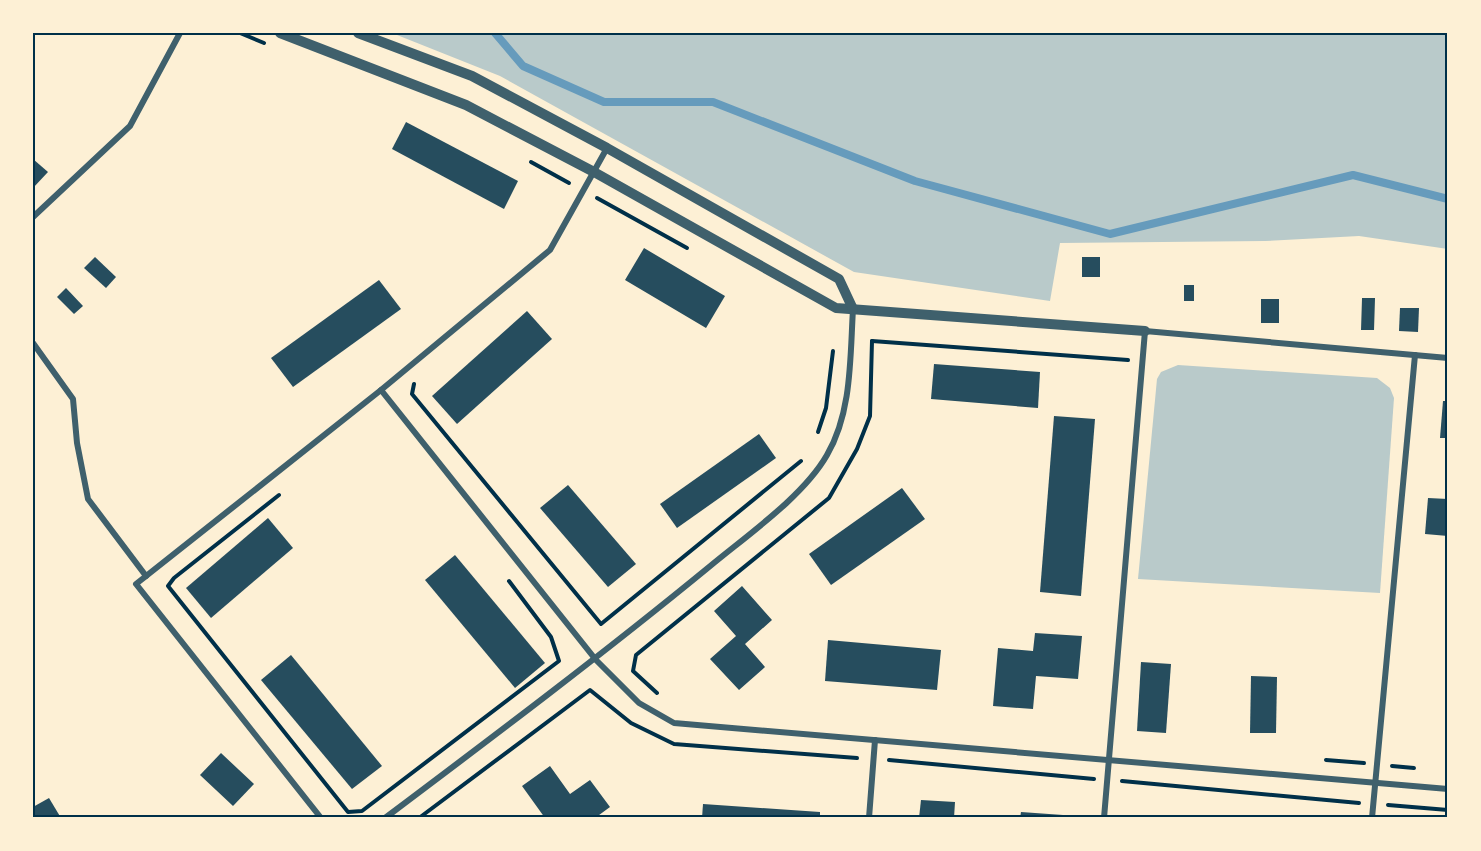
<svg xmlns="http://www.w3.org/2000/svg" width="1481" height="851" viewBox="0 0 1481 851" font-family="Figtree,sans-serif">
<style>
.green{fill:#b9caca}
.lines{fill:none;stroke-linecap:round;stroke-linejoin:round}
.stream{stroke:#669bbc;stroke-width:8}
.building{fill:#264d5e}
.path{stroke:#003049;stroke-width:4}
.minor{stroke:#3f606c;stroke-width:6}
.tertiary{stroke:#3f606c;stroke-width:10}
.neatline{fill:none;stroke:#003049;stroke-width:2}
</style>
<rect width="100%" height="100%" fill="#fdf0d5"/>
<g class="green">
<path d="M392 33H1448V249L1359 236 1265 241 1060 243 1050 301 854 272 500 76Z"/>
<path d="M1178 365 1377 378 1390 388 1394 398 1380 593 1138 579 1157 379 1161 372Z"/>
</g>
<g class="lines">
<path class="stream" d="M495 33 523 66 604 102H713L915 181 1110 234 1353 175 1448 199"/>
</g>
<g class="building">
<path d="M406 122 518 181 504 209 392 149Z"/>
<path d="M33 159 48 172 33 188Z"/>
<path d="M644 248 725 296 706 328 625 280Z"/>
<path d="M95 257 116 277 106 288 84 268Z"/>
<rect x="1082" y="257" width="18" height="20"/>
<path d="M379 280 401 309 293 387 271 358Z"/>
<rect x="1184" y="285" width="10" height="16"/>
<path d="M66 288 83 306 74 314 57 297Z"/>
<path d="M1362 298H1375L1374 330H1361Z"/>
<rect x="1261" y="299" width="18" height="24"/>
<path d="M1400 308H1419L1418 332 1399 331Z"/>
<path d="M527 311 552 339 457 424 432 396Z"/>
<path d="M934 364 1040 372 1038 408 931 399Z"/>
<path d="M1443 401H1448V438H1440Z"/>
<path d="M1054 416 1095 419 1081 596 1040 592Z"/>
<path d="M759 434 776 458 677 528 660 504Z"/>
<path d="M568 485 636 564 608 587 540 508Z"/>
<path d="M902 488 925 519 831 585 809 554Z"/>
<path d="M1428 498 1448 499V536L1425 534Z"/>
<path d="M268 518 293 548 211 618 186 588Z"/>
<path d="M455 555 545 663 515 688 425 580Z"/>
<path d="M742 586 772 620 745 644 765 667 739 690 710 659 736 636 714 611Z"/>
<path d="M1035 633 1082 636 1078 679 1036 676 1033 709 993 706 998 648 1033 651Z"/>
<path d="M828 640 941 650 937 690 825 681Z"/>
<path d="M291 655 382 766 352 789 261 680Z"/>
<path d="M1141 662 1171 664 1166 733 1137 731Z"/>
<path d="M1251 676 1277 677 1276 733H1250Z"/>
<path d="M221 753 254 784 233 806 200 775Z"/>
<path d="M550 766 570 794 590 780 610 807 595 818H545L522 786Z"/>
<path d="M49 798 61 818H33V807Z"/>
<path d="M921 800 955 802 954 818H919Z"/>
<path d="M703 804 820 812V818H702Z"/>
<path d="M1021 812 1063 815V818H1020Z"/>
</g>
<g class="lines">
<g class="path">
<path d="M240 33 264 43"/>
<path d="M531 162 569 183"/>
<path d="M597 198 687 248"/>
<path d="M872 341 1128 360"/>
<path d="M414 384 412 394 601 624 801 461"/>
<path d="M818 432 826 408 833 351"/>
<path d="M279 495 174 578 168 586 348 812 362 811 559 661 551 637 509 581"/>
<path d="M657 693 633 671 636 655 829 498 857 449 870 416 872 341"/>
<path d="M889 760 1094 779"/>
<path d="M1326 760 1364 763"/>
<path d="M1392 766 1414 768"/>
<path d="M1122 781 1359 803"/>
<path d="M1388 805 1448 810"/>
<path d="M419 818 590 690 631 723 674 744 857 758"/>
</g>
<g class="minor">
<path d="M33 217 130 126 180 33"/>
<path d="M33 343 73 399 77 443 88 499 146 576"/>
<path d="M381 390 596 660 639 703 674 723 1448 789"/>
<path d="M321 818 136 584 381 390 550 250 607 148"/>
<path d="M385 818C494 736 603 654 709 567 746 536 803 497 827 455 852 412 850 358 853 309"/>
<path d="M869 818 875 740"/>
<path d="M1104 818 1145 331 1448 358"/>
<path d="M1372 818 1415 355"/>
</g>
<g class="tertiary">
<path d="M280 33 466 105 594 172 836 308 1145 331"/>
<path d="M358 33 472 76 607 148 839 279 853 309"/>
</g>
</g>
<rect width="1481" height="851" fill="none" stroke="#fdf0d5" stroke-width="69"/>
<rect x="34" y="34" width="1412" height="782" class="neatline"/>
</svg>
